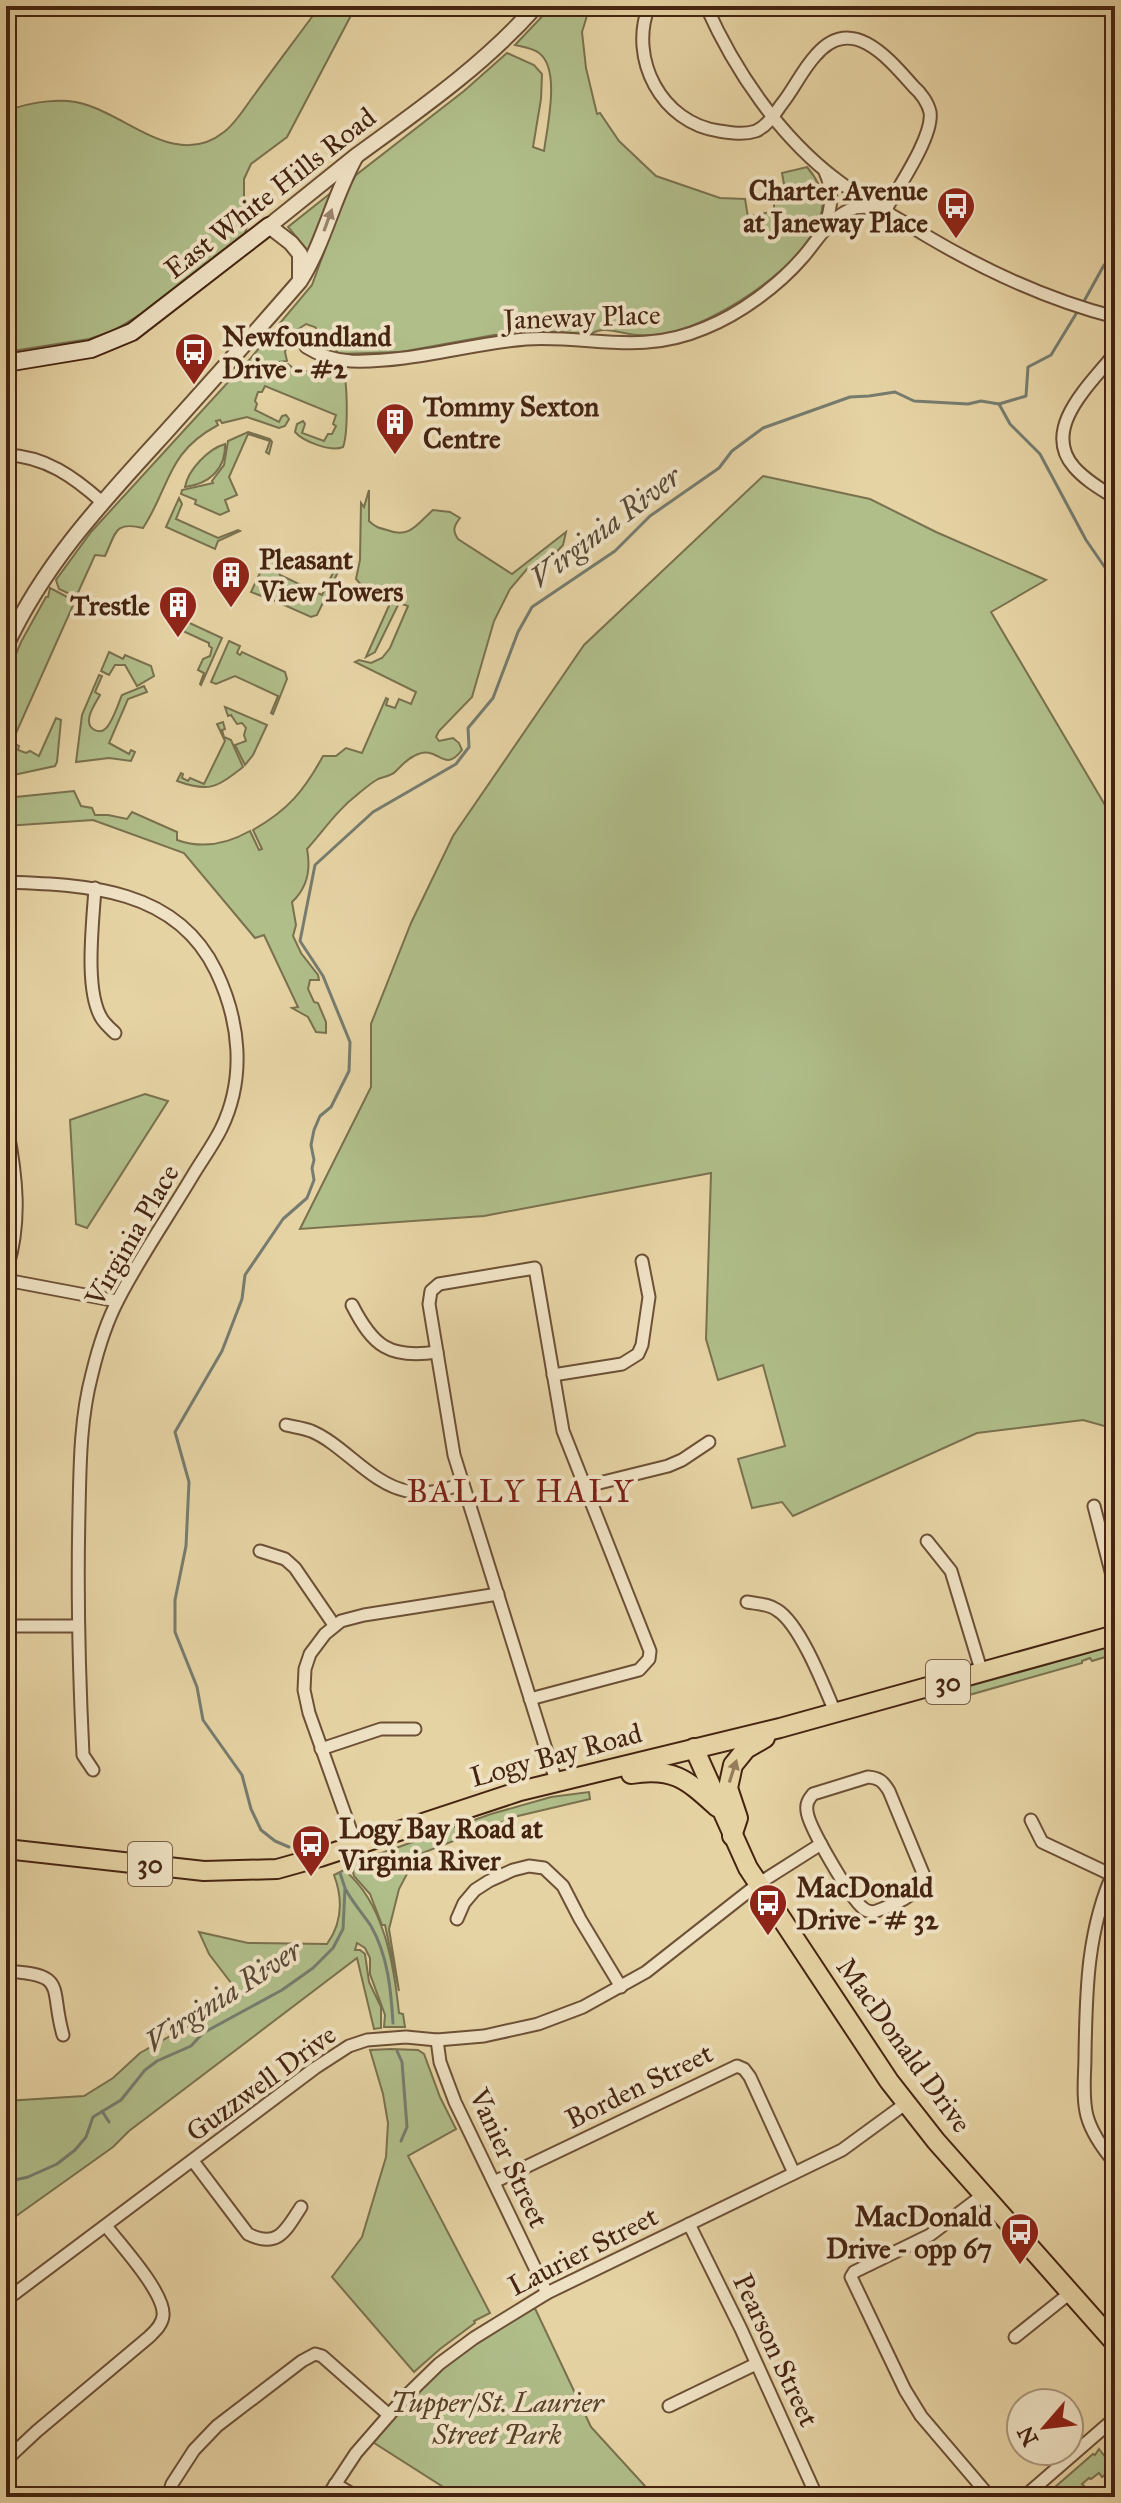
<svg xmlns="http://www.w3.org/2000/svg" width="1121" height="2503" viewBox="0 0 1121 2503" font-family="'IM FELL Great Primer',serif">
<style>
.green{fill:#b0be8a;stroke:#7a714e;stroke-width:2}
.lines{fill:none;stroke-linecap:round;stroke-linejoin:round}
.stream{stroke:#767c6f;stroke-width:3}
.minor-casing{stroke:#6d5036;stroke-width:15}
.tertiary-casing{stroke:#6d5036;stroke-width:18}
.secondary-casing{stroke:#452411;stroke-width:20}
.primary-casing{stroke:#452411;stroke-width:22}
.minor{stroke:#efe2c4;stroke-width:11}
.tertiary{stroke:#efe2c4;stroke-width:14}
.secondary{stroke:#efe2c4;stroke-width:16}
.primary{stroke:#e6d3a4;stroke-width:18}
.oneway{fill:#9a836a}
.oneway2{fill:#967c5a}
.labels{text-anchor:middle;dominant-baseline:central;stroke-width:8;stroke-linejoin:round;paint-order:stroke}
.shield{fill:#efe2c4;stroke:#785d47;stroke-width:2}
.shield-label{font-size:26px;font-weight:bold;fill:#452411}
.poi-label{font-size:28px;font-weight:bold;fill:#452411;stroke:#efe2c4;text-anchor:start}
.street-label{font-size:28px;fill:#452411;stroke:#efe2c4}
.park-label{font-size:28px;font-style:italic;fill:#5a4329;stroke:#efe2c4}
.water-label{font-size:30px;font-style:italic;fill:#5a4838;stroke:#efe2c4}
.quarter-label{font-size:32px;letter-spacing:2px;fill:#7a1f14;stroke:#efe2c4}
</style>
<rect width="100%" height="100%" fill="#e6d3a4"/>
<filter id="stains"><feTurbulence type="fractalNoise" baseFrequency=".0025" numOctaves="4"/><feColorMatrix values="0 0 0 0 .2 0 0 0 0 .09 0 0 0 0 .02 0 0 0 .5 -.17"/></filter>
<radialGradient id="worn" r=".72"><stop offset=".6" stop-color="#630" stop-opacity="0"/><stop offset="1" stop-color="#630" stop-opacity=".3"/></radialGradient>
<g class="green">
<path d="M320 6H356L287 137 251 164 244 179V196L250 217 245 233 141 314 113 331 89 339 6 352V111C31 102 64 96 90 106 133 121 179 168 224 132 236 123 245 107 255 94 276 65 298 36 320 6Z"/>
<path d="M552 6H590L582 32 586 68 597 114 600 113 619 141 656 176 720 198 745 199 748 217 774 211V198L786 196 782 173 807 167C819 181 827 198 820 217 805 265 725 316 680 330 666 335 651 336 637 335 621 334 604 325 591 334L553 332 494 335 401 352 339 354 315 327 306 324 288 336 285 352 287 361 244 366 312 285 346 192 356 175 464 91 507 53 534 65 542 74 541 99 533 147 544 151C547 127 561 69 539 53 533 48 523 47 515 45Z"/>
<path d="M332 192 310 251 307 250 288 227Z"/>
<path d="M288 364 298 372 337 368 343 370C348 384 348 434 343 447 331 452 304 442 295 432L297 424 303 421 305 424 302 433 324 441 328 434H332L336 426 333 424 336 415 265 386 262 392H258L255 401 257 404 255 410 279 422 282 416 286 415 289 419 285 426 279 428 247 417 222 423 220 420 216 421 218 425C166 453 171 485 143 528 114 521 116 533 105 556L95 555 76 597 59 589 56 580 91 532 241 368Z"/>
<path d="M248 432 270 439 272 442 269 454 266 452 270 441 248 434 229 477 237 495 225 500 229 511 220 515 195 504 196 500 181 494 182 490 213 483 212 481 224 465 228 441Z"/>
<path d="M225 444C226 469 209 484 185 487 188 470 208 449 225 444Z"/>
<path d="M763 476 870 499 936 532 1046 580 991 612 1115 822V1429L1083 1420 977 1433 793 1516 782 1502 752 1508 738 1459 785 1446 763 1365 718 1380 706 1339 711 1173 484 1216 300 1229 371 1087V1024L411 923 453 836 584 645Z"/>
<path d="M369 490V521C375 527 379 528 387 530 410 539 417 524 433 510L450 512 460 518C454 526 452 530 458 539L512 574 566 532 563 545 551 558 527 569 510 589 494 621 472 697 439 731 436 737 439 741 453 738 459 743 462 750C442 776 439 742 414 756 406 760 401 766 395 772 391 776 383 777 378 779 371 783 364 789 358 794 337 810 324 830 307 849 311 869 307 888 292 902L296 925 293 936 301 953 318 975 319 980H310L308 989 314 1002 318 1003 326 1022V1033L316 1032 308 1017 292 1008 298 1007 264 935 255 938 184 853 93 820 6 826V798L74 791 81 806 92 808 95 815H108L127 819 132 812 177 832V840C202 849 227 844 250 831L259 850 262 849 253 830C288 810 304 791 323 756H336L346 748 362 753 386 698 388 699 386 705 395 708 399 699 411 704 416 692 355 662 359 660 371 663 382 658 390 648 408 606 399 603 375 652 366 657 392 599 363 587 356 579 360 560 361 503 364 507Z"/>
<path d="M179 498 182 504 176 519 218 538 238 530 240 531 218 541 215 549 166 527Z"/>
<path d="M270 552 280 575 322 595 334 571 338 572 317 615 311 617 266 597 267 594 262 592 261 596 251 592Z"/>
<path d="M50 588 75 601 12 742 19 746 18 750 26 753 30 751 39 756 56 718 61 720 57 762 55 766 9 776 6 775V678L21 642 46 597H48Z"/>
<path d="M183 596 185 597 184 605 188 607 183 620 222 638 201 685 200 684 204 673 198 670 203 659 210 656 212 648 209 646V643L172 626Z"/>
<path d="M229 641 240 646 237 653 240 655 242 652 285 672 287 679 273 714 271 713 278 696 235 676 216 684 211 682Z"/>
<path d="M109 652 123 659 125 655 151 666 154 676 137 686 125 665H115L109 675 101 671Z"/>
<path d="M99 675 102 676 95 692 100 695C96 703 82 721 93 729 97 732 102 732 105 729 112 724 118 704 122 695L144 686 147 692 128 699 109 743 129 754 131 750 135 752 131 761 109 758 76 762 82 715Z"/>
<path d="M225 707 267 725 253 755 245 765 235 745 246 741 244 735 246 728 242 723 237 724 231 715 228 716Z"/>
<path d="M223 722 225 729 222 730 224 737 231 740 243 767C217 787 210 793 177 781L181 773 183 774 182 778 188 781 190 778 204 784 225 741 217 724Z"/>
<path d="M145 1094 168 1101 87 1228 76 1224 70 1120Z"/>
<path d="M1115 1645V1654L1092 1661 1090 1658 1082 1661V1663L969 1695 965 1690 966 1687Z"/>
<path d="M589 1792 590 1799 518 1816 417 1855 399 1889 389 1929 399 1991 385 1925H382L370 1894 354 1876 351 1864 491 1814 551 1797Z"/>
<path d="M344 1870C384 1902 394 1965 399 2013L403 2014 405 2027H384L385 2015 370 1974V1958L365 1948 357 1943 355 1950H360L365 1954 369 1982 381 2007V2028L374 2029 357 1958 129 2131 113 2147 12 2219 8 2215 6 2216V2101L84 2096 113 2078 140 2053 241 1996 209 1954 199 1932 248 1943 327 1944C342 1923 343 1899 334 1875Z"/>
<path d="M391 2049 418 2050 424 2054 440 2097 456 2129 408 2156 490 2313 474 2321 475 2323 440 2349 414 2372 332 2277 362 2237 386 2157 388 2123 383 2094 370 2050Z"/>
<path d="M532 2302 591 2427 655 2497H459L368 2439 421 2380Z"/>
<path d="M1099 2449 1114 2468 1102 2477 1099 2473 1091 2479 1089 2478 1082 2484 1084 2486 1075 2494 1073 2492 1068 2497H1050L1047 2494 1093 2454 1095 2455Z"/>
</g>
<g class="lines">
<g class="stream">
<path d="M1083 303 1104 265 1115 258"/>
<path d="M999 404 1010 424 1040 454 1086 540 1115 582"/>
<path d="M289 1847 275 1841 261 1830 251 1809 242 1775 203 1720 197 1687 175 1632V1600L186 1546 189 1482 175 1432 222 1351 242 1299 245 1275 283 1219 307 1198 314 1180 312 1168 314 1160 311 1145 314 1130 320 1116 331 1107 349 1071 350 1042 323 976 300 941 315 865 373 812 456 764 469 747 468 728 493 698 518 632 532 607 615 551 650 516 719 468 732 451 763 428 850 397 869 396 895 392 914 401 968 404 981 401 999 404 1026 396 1028 367 1051 355 1079 309"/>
<path d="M346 1890C353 1903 363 1914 371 1926 388 1956 391 1990 393 2023"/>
<path d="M397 2051 402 2062 407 2127 401 2141"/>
<path d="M102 2111 109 2122"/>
<path d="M6 2182 28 2177 57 2164 75 2150 86 2137 93 2117 121 2100 145 2070 157 2061 191 2046 203 2033 282 1990 313 1968 333 1948 343 1929 345 1888 340 1873"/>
</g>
<defs>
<g id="minor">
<path d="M649 6C628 59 662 123 719 131 731 133 744 135 756 131 767 126 774 115 781 105 794 89 802 70 816 55 852 13 889 59 914 87 921 93 928 103 930 112 934 136 897 189 885 211"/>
<path d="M706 6C735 71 779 136 837 180 864 201 896 217 925 235 984 270 1048 300 1115 317"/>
<path d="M824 228C832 209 834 191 825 172"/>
<path d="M306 347C320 356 334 360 351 361 410 363 468 344 526 339 592 335 639 356 705 328 740 314 778 286 803 257 817 241 828 220 849 210 861 205 873 207 885 211"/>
<path d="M1115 353C1092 383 1040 428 1074 467 1085 480 1101 489 1115 498"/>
<path d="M6 455C45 456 74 477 102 502"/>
<path d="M6 882C87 885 176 888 216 971 240 1021 246 1078 221 1129 213 1145 202 1160 193 1175 168 1217 140 1257 118 1300 106 1323 98 1349 92 1374 80 1419 80 1466 79 1512 77 1594 79 1674 83 1755L93 1770"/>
<path d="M95 888C93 922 84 991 102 1019 105 1024 111 1029 115 1033"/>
<path d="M6 1280 117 1301"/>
<path d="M352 1305C373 1346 389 1359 437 1352"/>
<path d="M553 1375 622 1364 638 1354 642 1345 649 1297 642 1261"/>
<path d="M286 1425C294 1427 303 1428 311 1431 343 1444 371 1484 407 1491 426 1496 444 1490 462 1484"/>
<path d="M583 1487 668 1466 682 1460 709 1442"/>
<path d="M1094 1506 1115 1587"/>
<path d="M927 1541 951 1571 982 1673"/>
<path d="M260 1551 285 1559 295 1568 334 1625"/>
<path d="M747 1602C758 1604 769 1604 777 1610 800 1624 824 1686 835 1712"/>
<path d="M6 1626H77"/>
<path d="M530 1699 639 1670 649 1659 650 1651 563 1431 535 1268 439 1284 431 1291 429 1304 454 1455 556 1781"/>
<path d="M321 1749 381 1729H415"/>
<path d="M868 1777C879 1778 883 1781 889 1791L925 1878C920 1895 890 1906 874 1912 868 1911 867 1912 863 1908 851 1899 808 1826 807 1811 806 1804 808 1800 813 1794Z"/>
<path d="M1031 1820 1042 1842 1112 1875"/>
<path d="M356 1845 309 1713 304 1690 305 1669 310 1654 325 1634 341 1621 364 1615 498 1594"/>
<path d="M1115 1869C1087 1928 1086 1991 1085 2055 1085 2075 1082 2097 1087 2116 1092 2134 1103 2149 1115 2163"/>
<path d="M457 1919 464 1903 475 1890 489 1881 513 1870 529 1866 544 1868 563 1886 580 1919 621 1987"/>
<path d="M6 1971C69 1975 49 1986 63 2035"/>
<path d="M437 2040 440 2062 455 2102 547 2293"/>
<path d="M193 2161 248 2234C278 2249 286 2230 301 2207"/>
<path d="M494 2182 737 2066 744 2069 750 2077 794 2173"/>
<path d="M983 2195 930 2235 854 2272 851 2277 905 2390 921 2416 990 2497"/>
<path d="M689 2224 741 2329 817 2497"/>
<path d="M6 2300 315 2068 349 2046 367 2040 406 2037 437 2040 484 2036 538 2024 583 2007 646 1972 758 1884 821 1844"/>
<path d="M1015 2337 1070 2293"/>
<path d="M669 2406 756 2364"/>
<path d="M6 2460 37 2431 149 2337C155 2331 162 2325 163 2316 166 2294 120 2244 106 2226"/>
<path d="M335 2484 357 2497"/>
<path d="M173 2497 170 2490 172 2484 194 2450 217 2426 302 2361 315 2354 322 2356 389 2415"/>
<path d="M327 2497 356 2453 403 2399 439 2364 474 2338 547 2293 842 2150 905 2104"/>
<path d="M1024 2497 1115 2418"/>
</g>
<g id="tertiary">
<path d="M300 277V254L291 243 269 226C298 203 327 179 356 156 419 110 484 65 536 6"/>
<path d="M6 646C45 562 104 500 166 432 211 382 256 332 300 281 324 243 333 198 355 158"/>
<path d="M6 1130C15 1176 20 1221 6 1267"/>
</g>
<path id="secondary" d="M6 363 91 349 132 332 269 226"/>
<g id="primary">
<path d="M694 1748 748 1868 889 2081 936 2141 1115 2343"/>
<path d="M631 1774C674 1767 687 1780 717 1807"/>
<path d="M732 1836 738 1818 728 1788 733 1765 746 1749 765 1738"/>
<path d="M6 1849 204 1871 277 1869 320 1857 520 1791 780 1728 1115 1635"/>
</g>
</defs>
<use href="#minor" class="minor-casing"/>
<use href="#tertiary" class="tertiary-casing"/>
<use href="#secondary" class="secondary-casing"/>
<use href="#primary" class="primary-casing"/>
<use href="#minor" class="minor"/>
<use href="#tertiary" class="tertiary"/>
<use href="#secondary" class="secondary"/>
<use href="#primary" class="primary"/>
</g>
<defs><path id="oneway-solid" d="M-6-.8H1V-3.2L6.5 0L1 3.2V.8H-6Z" transform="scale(2)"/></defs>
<use class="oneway" href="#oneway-solid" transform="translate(328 220) rotate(-70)"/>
<use class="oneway2" href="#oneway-solid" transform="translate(733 1771) rotate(-72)"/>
<defs>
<symbol id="bus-pin" viewBox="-11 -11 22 30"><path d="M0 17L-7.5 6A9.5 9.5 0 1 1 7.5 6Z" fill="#8f2418" stroke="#efe2c4"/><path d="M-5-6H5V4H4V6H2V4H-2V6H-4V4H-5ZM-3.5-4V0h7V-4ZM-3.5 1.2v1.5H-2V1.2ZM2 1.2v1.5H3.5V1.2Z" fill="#fff"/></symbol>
<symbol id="building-pin" viewBox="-11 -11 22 30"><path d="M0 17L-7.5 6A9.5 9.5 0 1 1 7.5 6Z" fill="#8f2418" stroke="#efe2c4"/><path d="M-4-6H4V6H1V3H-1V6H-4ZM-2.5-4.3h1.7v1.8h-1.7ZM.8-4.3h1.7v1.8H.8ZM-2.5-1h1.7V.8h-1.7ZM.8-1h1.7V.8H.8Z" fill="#fff"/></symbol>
</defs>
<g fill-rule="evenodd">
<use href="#bus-pin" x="934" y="184" width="44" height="60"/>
<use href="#bus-pin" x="172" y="330" width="44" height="60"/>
<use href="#building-pin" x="373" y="400" width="44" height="60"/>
<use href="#building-pin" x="209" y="553" width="44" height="60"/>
<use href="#building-pin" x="156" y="583" width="44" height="60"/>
<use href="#bus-pin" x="289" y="1822" width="44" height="60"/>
<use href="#bus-pin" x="746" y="1881" width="44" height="60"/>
<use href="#bus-pin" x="998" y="2210" width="44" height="60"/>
</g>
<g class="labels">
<g class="shield">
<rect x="926" y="1660" width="44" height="44" rx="6"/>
<rect x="128" y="1842" width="44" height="44" rx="6"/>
</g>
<g class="shield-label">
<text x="948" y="1682">30</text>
<text x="150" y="1864">30</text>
</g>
<g class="poi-label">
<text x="928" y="190" text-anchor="end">Charter Avenue<tspan x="928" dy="32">at Janeway Place</tspan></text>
<text x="222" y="336">Newfoundland<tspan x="222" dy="32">Drive - #2</tspan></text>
<text x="423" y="406">Tommy Sexton<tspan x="423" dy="32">Centre</tspan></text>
<text x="259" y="559">Pleasant<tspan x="259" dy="32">View Towers</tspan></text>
<text x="150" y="605" text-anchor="end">Trestle</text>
<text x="339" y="1828">Logy Bay Road at<tspan x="339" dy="32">Virginia River</tspan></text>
<text x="796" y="1887">MacDonald<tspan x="796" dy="32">Drive - # 32</tspan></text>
<text x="992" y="2216" text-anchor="end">MacDonald<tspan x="992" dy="32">Drive - opp 67</tspan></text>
</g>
<g class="street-label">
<text transform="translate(270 193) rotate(-38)">East White Hills Road</text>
<text transform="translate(582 317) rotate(-2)">Janeway Place</text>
<text transform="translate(132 1235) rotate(-60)">Virginia Place</text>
<text transform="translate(556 1755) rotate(-15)">Logy Bay Road</text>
<text transform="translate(904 2045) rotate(54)">MacDonald Drive</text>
<text transform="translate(261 2083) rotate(-36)">Guzzwell Drive</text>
<text transform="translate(639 2086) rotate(-26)">Borden Street</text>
<text transform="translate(509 2158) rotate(65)">Vanier Street</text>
<text transform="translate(583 2251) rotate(-27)">Laurier Street</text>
<text transform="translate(776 2350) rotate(65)">Pearson Street</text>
</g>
<g class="park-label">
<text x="497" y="2402">Tupper/St. Laurier<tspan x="497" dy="32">Street Park</tspan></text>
</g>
<g class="water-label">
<text transform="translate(605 527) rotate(-37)">Virginia River</text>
<text transform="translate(223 1996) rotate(-33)">Virginia River</text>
</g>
<g class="quarter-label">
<text x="521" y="1491">BALLY HALY</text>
</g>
</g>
<rect width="1121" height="2503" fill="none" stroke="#e6d3a4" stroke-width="32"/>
<rect x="8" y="8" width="1105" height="2487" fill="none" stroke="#452411" stroke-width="4"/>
<rect x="16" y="16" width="1089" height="2471" fill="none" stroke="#452411" stroke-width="2"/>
<g transform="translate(1045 2427) rotate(242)"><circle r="38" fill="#efe2c4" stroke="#ab967c" stroke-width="2"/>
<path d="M0-6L14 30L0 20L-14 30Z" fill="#8f2418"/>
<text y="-12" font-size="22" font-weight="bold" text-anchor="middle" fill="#452411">N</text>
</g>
<rect width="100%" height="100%" filter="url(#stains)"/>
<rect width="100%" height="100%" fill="url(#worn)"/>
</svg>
